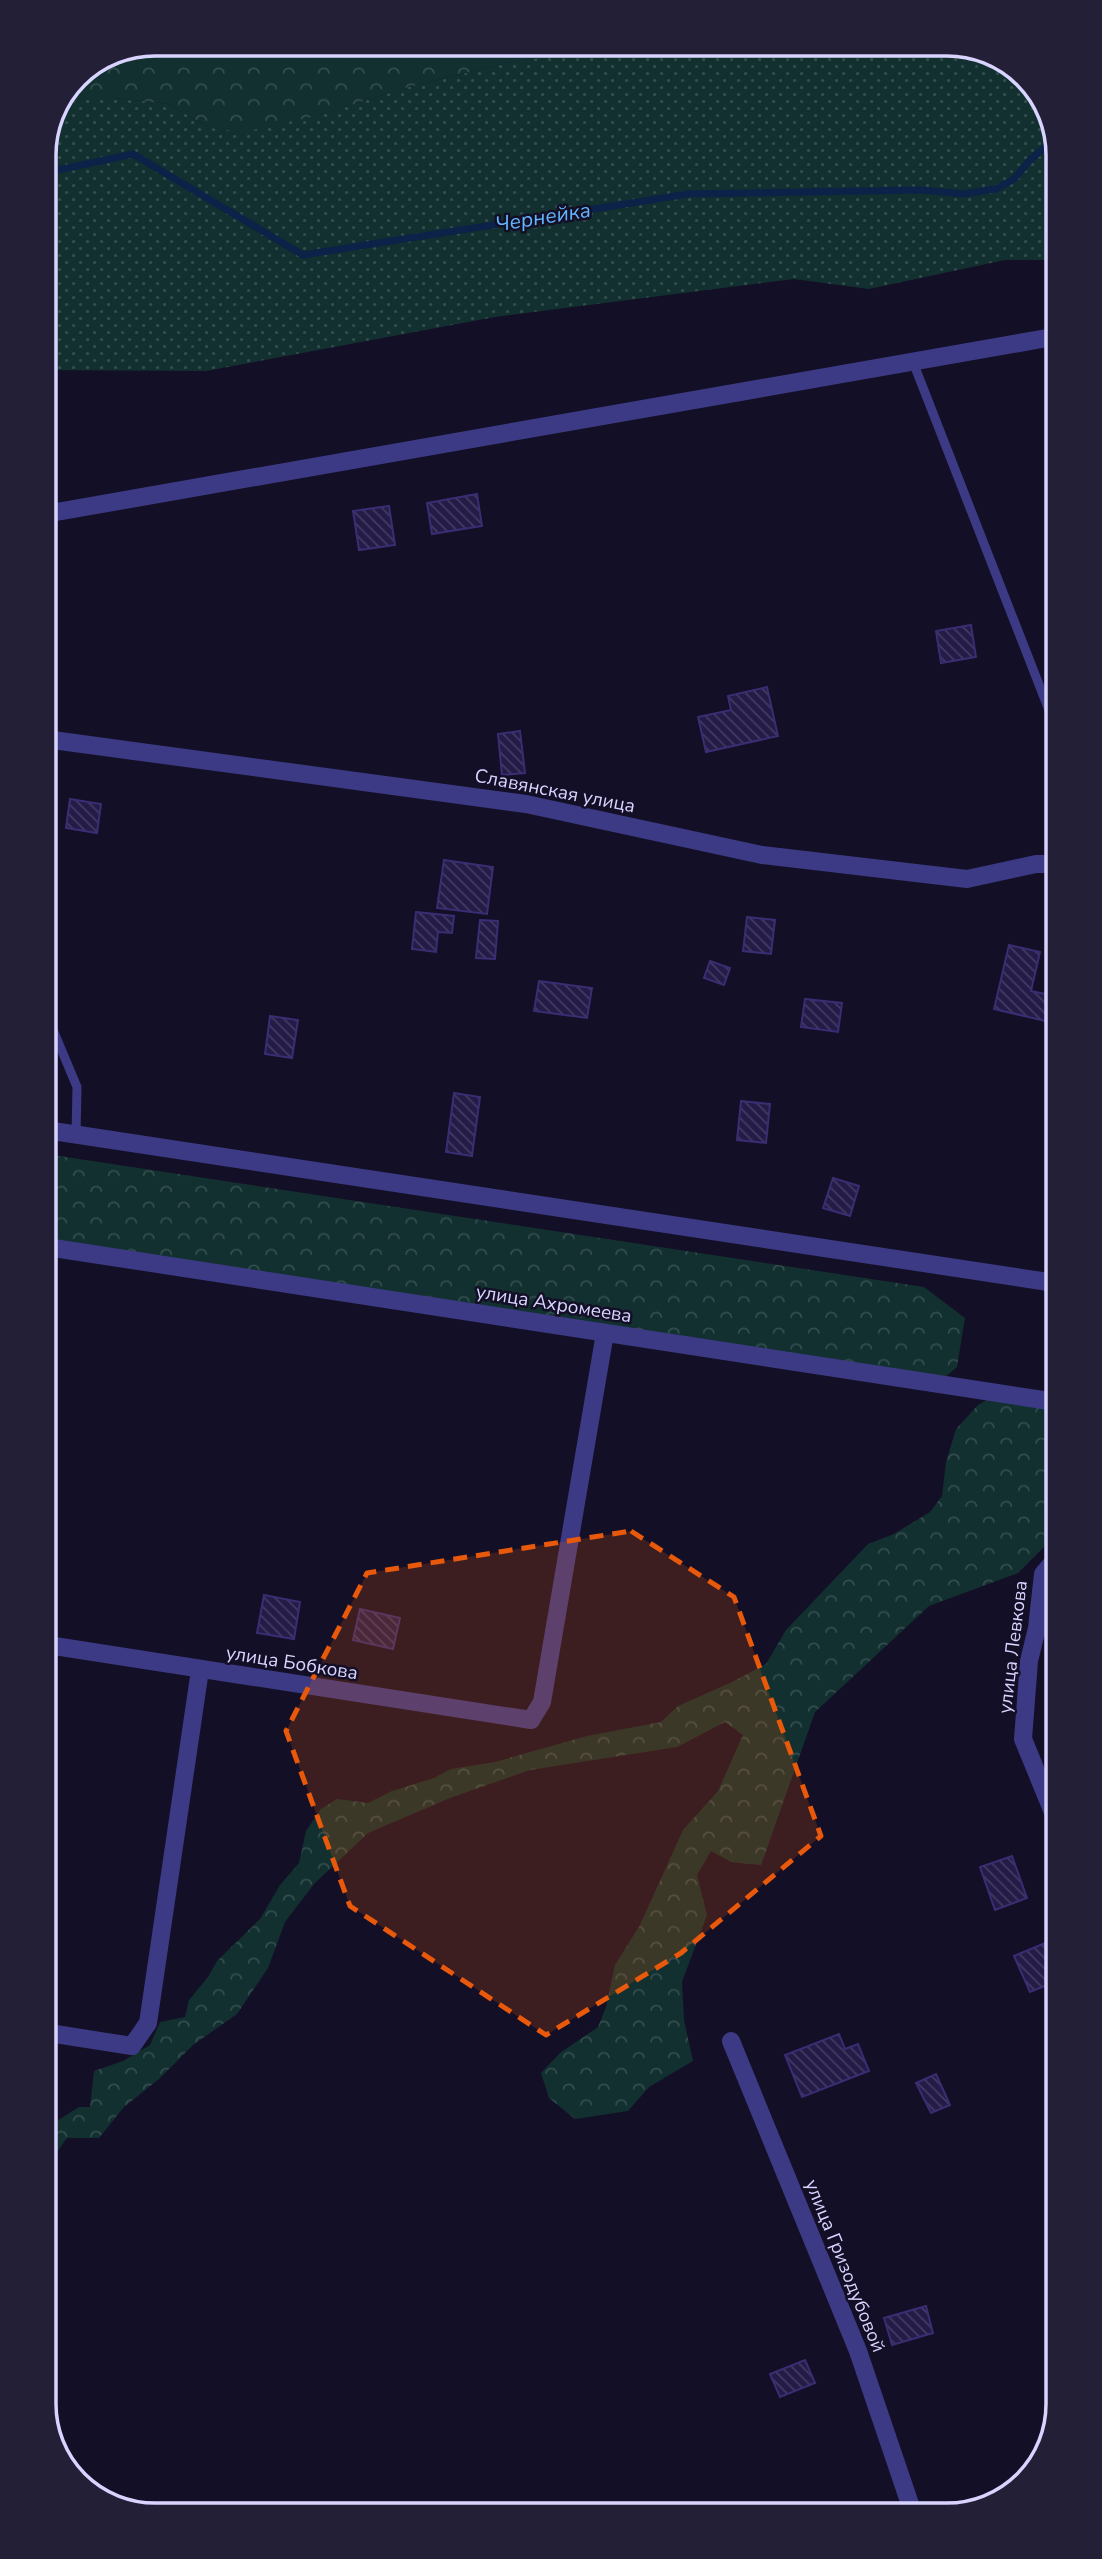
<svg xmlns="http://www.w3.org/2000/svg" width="1102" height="2559" viewBox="0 0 1102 2559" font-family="'Nunito Sans',sans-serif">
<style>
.grass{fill:url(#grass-dots)}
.forest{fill:url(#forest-crowns)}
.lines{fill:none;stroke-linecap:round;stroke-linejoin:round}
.stream{stroke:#0c2248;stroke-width:7}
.building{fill:url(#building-back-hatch);stroke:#3b2d73;stroke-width:2}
.service{stroke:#3d3a85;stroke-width:9}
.minor{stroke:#3d3a85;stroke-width:18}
.marked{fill:#e8590c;fill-opacity:0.2;stroke:#e8590c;stroke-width:5;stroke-dasharray:14 9;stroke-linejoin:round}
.labels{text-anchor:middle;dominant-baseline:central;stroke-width:5;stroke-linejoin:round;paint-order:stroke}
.street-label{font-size:19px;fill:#d9d4ff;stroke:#130f26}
.water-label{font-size:21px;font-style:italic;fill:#62b6ff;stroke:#130f26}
.rim{fill:none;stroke:#d9d4ff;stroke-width:3.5}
</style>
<defs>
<pattern id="grass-dots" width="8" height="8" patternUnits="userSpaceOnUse" patternTransform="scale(1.75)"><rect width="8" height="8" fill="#12302f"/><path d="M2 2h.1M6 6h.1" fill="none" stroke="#344d4e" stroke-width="1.8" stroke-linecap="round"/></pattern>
<pattern id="forest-crowns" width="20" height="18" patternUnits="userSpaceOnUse" patternTransform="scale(1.75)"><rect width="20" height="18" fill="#12302f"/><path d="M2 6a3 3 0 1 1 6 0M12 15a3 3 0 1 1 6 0" fill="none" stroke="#344d4e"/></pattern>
<pattern id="building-back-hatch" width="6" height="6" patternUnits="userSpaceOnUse" patternTransform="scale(1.75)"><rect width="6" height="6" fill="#241b47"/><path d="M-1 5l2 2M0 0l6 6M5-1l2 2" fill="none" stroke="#433b63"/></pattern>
</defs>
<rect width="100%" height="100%" fill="#130f26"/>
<path class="grass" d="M608 44H955L1015 67 1052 120 1053 260H1005L869 289 794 279 495 317 206 371 45 370 44 148 67 98H115L168 104 210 128 315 116 409 87 506 63 598 48Z"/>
<g class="forest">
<path d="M155 44H608L598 48 506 63 409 87 316 116 243 132 210 128 168 104 115 98H67L77 76Z"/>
<path d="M46 1154 924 1287 965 1318 957 1367 932 1388 47 1247Z"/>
<path d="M988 1399 1056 1409V1535L1018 1573 929 1606 815 1712 761 1865 731 1862 711 1851 697 1875 707 1915 682 1982 684 2020 693 2061 649 2087 628 2111 575 2119 549 2098 541 2073 560 2053 598 2027 606 2007 615 1965 640 1925 683 1830 718 1791 743 1735 725 1722 677 1747 530 1770 450 1798 368 1833 314 1884 285 1922 268 1968 237 2014 193 2045 159 2079 124 2107 99 2138H67L56 2153 49 2156V2126L79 2107H90L94 2071 123 2061 150 2045 160 2022 185 2017 189 2000 208 1977 217 1961 260 1919 280 1885 299 1863 306 1831 321 1809 337 1799 368 1803 392 1791 434 1778 451 1769 495 1762 587 1736 661 1722 678 1706 732 1682 766 1664 786 1630 868 1544 894 1534 930 1512 942 1496 946 1462 956 1429 978 1405Z"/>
</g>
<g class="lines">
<path class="stream" d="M44 173 133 154 303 255 688 194 922 190 963 194 996 189 1014 179 1030 160 1053 140"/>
</g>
<g class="building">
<path d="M477 494 482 526 432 534 427 503Z"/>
<path d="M389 506 395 545 359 550 353 511Z"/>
<path d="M971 625 976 657 941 663 936 631Z"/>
<path d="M767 687 778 736 706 752 698 717 731 710 728 696Z"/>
<path d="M520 731 525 773 502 775 498 734Z"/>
<path d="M70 799 101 804 97 833 66 828Z"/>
<path d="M444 860 493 867 487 914 437 908Z"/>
<path d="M416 912 454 916 452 933 438 932 436 952 412 949Z"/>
<path d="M747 917 775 920 771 954 743 951Z"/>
<path d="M480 920 498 921 495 959 476 958Z"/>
<path d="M1009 945 1040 952 1031 991 1055 996 1054 1023 994 1009Z"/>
<path d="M710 961 730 968 724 985 704 978Z"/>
<path d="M539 981 592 988 587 1018 534 1011Z"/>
<path d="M805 999 842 1003 838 1032 801 1027Z"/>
<path d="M270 1016 298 1020 292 1058 265 1054Z"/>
<path d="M454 1093 480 1097 472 1156 446 1152Z"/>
<path d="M741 1101 770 1104 766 1143 737 1140Z"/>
<path d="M833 1178 859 1186 850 1216 823 1208Z"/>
<path d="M264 1595 300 1602 294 1639 257 1633Z"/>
<path d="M360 1609 400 1618 393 1649 353 1640Z"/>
<path d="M1012 1856 1027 1898 995 1910 980 1867Z"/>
<path d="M1045 1943 1057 1972V1981L1030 1992 1014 1956Z"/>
<path d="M839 2034 845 2049 858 2044 869 2071 802 2097 785 2055Z"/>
<path d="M936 2074 950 2105 931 2113 916 2083Z"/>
<path d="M926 2306 933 2333 892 2345 884 2318Z"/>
<path d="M805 2360 815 2383 780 2397 770 2374Z"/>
</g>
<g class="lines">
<g class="service">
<path d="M913 362 1054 723"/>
<path d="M46 1013 77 1087 76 1134"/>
</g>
<g class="minor">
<path d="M45 514 1053 337"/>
<path d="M45 739 526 804 762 855 967 879 1036 864H1054"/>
<path d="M46 1130 1055 1283"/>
<path d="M47 1247 1056 1402"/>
<path d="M1056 1559 1043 1574 1037 1628 1029 1661 1023 1739 1057 1822"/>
<path d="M48 1645 531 1720 542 1702 605 1333"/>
<path d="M49 2033 132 2046 148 2023 200 1670"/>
<path d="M731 2041 858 2351 912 2510"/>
</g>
</g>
<path class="marked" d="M631 1531 734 1597 821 1836 681 1953 546 2035 350 1906 286 1731 367 1573Z"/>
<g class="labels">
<g class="street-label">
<text transform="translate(555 791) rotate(11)">Славянская улица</text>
<text transform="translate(554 1304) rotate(9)">улица Ахромеева</text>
<text transform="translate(1013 1647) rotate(-83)">улица Левкова</text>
<text transform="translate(292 1663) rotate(9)">улица Бобкова</text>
<text transform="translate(845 2266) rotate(68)">улица Гризодубовой</text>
</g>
<g class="water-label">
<text transform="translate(543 217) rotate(-9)">Чернейка</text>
</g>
</g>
<path d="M0 0H1102V2559H0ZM155 56H947A99 99 0 0 1 1046 155V2404A99 99 0 0 1 947 2503H155A99 99 0 0 1 56 2404V155A99 99 0 0 1 155 56Z" fill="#231f37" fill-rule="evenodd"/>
<path class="rim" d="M155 56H947A99 99 0 0 1 1046 155V2404A99 99 0 0 1 947 2503H155A99 99 0 0 1 56 2404V155A99 99 0 0 1 155 56Z"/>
</svg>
